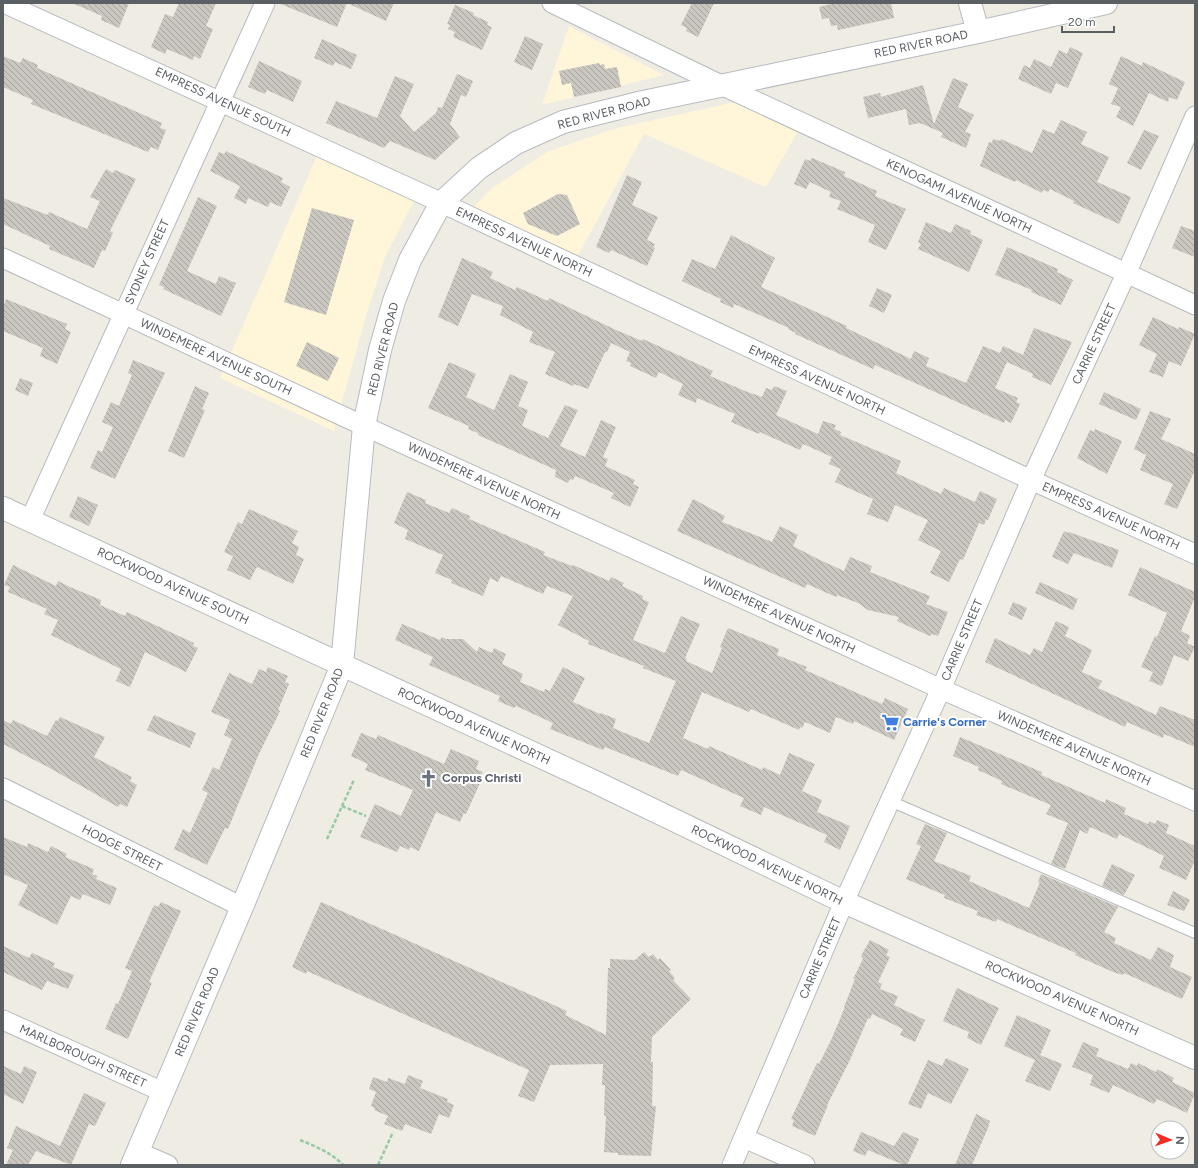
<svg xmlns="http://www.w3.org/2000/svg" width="1198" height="1168" viewBox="0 0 1198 1168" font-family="Figtree,sans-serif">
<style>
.commercial{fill:#fff5d8}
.building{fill:url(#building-back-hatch)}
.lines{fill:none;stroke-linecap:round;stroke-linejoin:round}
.service-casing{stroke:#b6babe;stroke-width:12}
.minor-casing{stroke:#b6babe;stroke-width:21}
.tertiary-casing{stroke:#b6babe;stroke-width:24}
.secondary-casing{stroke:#b7bbc0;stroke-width:24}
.path{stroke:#96caa3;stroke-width:2.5;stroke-dasharray:4 2;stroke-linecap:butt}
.service{stroke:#fff;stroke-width:10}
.minor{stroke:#fff;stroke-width:19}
.tertiary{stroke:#fff;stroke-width:22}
.secondary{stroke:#fff;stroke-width:22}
.labels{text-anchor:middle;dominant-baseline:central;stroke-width:4;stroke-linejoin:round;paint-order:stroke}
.street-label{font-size:12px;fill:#5b6065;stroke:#fff}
.shop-label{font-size:12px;font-weight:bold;fill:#366cbe;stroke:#fff;text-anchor:start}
.worship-label{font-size:12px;font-weight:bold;fill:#5b616d;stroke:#fff;text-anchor:start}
</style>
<defs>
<pattern id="building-back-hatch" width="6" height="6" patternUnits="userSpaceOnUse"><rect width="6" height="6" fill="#cac6c0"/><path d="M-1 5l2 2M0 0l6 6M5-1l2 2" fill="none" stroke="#a7a4a0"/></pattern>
</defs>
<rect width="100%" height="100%" fill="#efece3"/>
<g class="commercial">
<path d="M569 26 664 75 542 105Z"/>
<path d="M740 101 800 128 766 187 644 134 575 261 462 219 491 189 547 152 613 129Z"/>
<path d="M317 156 415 199 385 257 365 319 334 431 220 378Z"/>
</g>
<g class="building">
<path d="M72 3H129L119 28 101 20 102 16Z"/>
<path d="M179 3H216L206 26 213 29 200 59 194 56 193 60 167 49 165 54 151 47 165 14 173 17Z"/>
<path d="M278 3H347L337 27Z"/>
<path d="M347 3H394L386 21Z"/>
<path d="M692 3H714L698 37 686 31 687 28 681 25Z"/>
<path d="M835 3H891L894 18 838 30 837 25 831 26 829 18 822 19 819 7Z"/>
<path d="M455 5 474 13 473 15 488 22 487 25 492 27 482 50 453 37 455 32 448 29 450 25 447 24Z"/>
<path d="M525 36 543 44 532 70 514 62Z"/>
<path d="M322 39 357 55 351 69 335 62 333 66 314 58Z"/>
<path d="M1070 47 1083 53 1068 88 1056 83 1051 94 1018 79 1024 65 1030 68 1034 59 1051 67 1059 50 1067 54Z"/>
<path d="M3 56 20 63 23 58 38 65 37 68 162 123 160 128 166 130 158 150 151 147 148 152 31 104 33 100 3 87Z"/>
<path d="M1121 56 1142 66 1143 62 1185 82 1177 100 1169 97 1168 102 1149 93 1133 126 1116 117 1121 107 1111 104 1118 88 1109 84Z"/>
<path d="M259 61 302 81 293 102 267 90 265 94 248 87Z"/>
<path d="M599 63 600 65 604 64 605 69 617 67 621 87 574 97 571 83 562 85 559 71Z"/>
<path d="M457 74 473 81 466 97 461 95 450 124 460 137 435 160 390 141 384 148 326 123 336 101 377 118 395 76 414 84 400 116 414 132 436 113 438 107 442 108Z"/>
<path d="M953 78 968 84 958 107 974 115 965 132 971 134 966 148 941 137 943 133 920 123 909 125 906 109 868 118 863 97 880 93 881 97 923 85 934 124Z"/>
<path d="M1061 120 1087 132 1081 144 1109 157 1097 182 1131 197 1119 224 1073 203 1074 201 1050 189 1048 192 1043 190 1042 193 1016 180 1015 182 980 166 989 142 992 143 993 139 1000 141 1001 139 1032 153 1043 129 1054 134Z"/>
<path d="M1144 130 1159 136 1141 170 1127 163Z"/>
<path d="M226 151 283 178 281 182 290 187 281 207 270 202 268 207 248 198 246 204 234 198 240 186 210 171 219 152 224 154Z"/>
<path d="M812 158 845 172 844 176 877 191 875 196 906 209 886 250 868 242 875 225 837 209 841 201 829 197 831 192 810 182 806 189 794 184 805 159 810 161Z"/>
<path d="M106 169 113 173 115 170 136 179 110 231 113 233 105 251 102 250 94 268 49 249 50 246 3 224V198L48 215 49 212 87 229 100 201 90 197Z"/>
<path d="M627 175 642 182 632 205 658 217 647 240 655 244 653 247 655 248 647 266 611 250 609 253 596 247Z"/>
<path d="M558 194 567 195 580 224 557 236 528 224 523 213Z"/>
<path d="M198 197 217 206 187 271 216 284 219 276 236 283 221 316 163 289 164 287 159 285Z"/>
<path d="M312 208 354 220 326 315 284 302Z"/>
<path d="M926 222 951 233 955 224 971 231 970 234 983 240 969 272 918 249 921 244 918 242Z"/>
<path d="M1181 226 1195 231V257L1172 248Z"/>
<path d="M731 235 775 258 761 287 847 326 846 328 911 359 914 351 929 358 926 366 966 383 983 346 1000 353 1003 346 1023 355 1034 328 1072 342 1051 385 1032 377 1033 374 1007 362 995 388 1018 398 1016 402 1020 404 1011 423 1005 420 1004 423 875 365 873 369 795 334 796 333 788 329 789 328 734 304 733 308 720 302 721 299 682 281 692 259 715 269Z"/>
<path d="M1007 247 1058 269 1057 272 1073 280 1061 305 1031 292 1032 290 995 275Z"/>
<path d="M462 258 493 272 490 278 515 290 517 287 548 301 549 298 616 330 642 341 643 339 713 371 710 376 745 391 762 397 766 388 772 390 774 386 787 391 776 415 818 434 823 421 836 425 834 429 841 432 840 435 901 461 896 473 941 494 944 488 975 502 980 491 997 499 988 520 986 519 984 525 979 523 963 560 960 559 949 582 930 573 941 551 918 540 928 520 895 505 888 522 867 514 873 499 835 482 841 469 829 464 832 457 803 444 800 450 760 432 759 434 731 422 735 414 697 398 696 403 678 395 683 384 659 372 656 378 630 366 631 363 626 361 630 352 611 343 607 352H605L588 389 574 384 573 386 545 374 555 352 529 342 533 332 500 315 503 306 472 294 458 326 438 317Z"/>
<path d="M877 288 892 295 884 313 869 306Z"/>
<path d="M6 299 67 324 65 329 71 332 57 364 40 356 43 348 3 331V308Z"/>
<path d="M1153 317 1178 329 1179 327 1195 334 1181 366 1169 361 1163 377 1149 372 1157 354 1139 345Z"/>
<path d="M307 342 339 358 328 381 296 366Z"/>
<path d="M133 360 165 373 115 479 90 468 98 450 102 452 113 427 102 422 111 402 119 406 132 375 128 373Z"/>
<path d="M449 362 476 374 466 397 494 410 510 374 528 382 518 406 528 410 522 426 548 438 565 405 578 410 560 446 585 457 601 420 616 427 603 457 608 459 605 466 635 480 633 484 639 487 630 507 611 498 614 493 575 476 573 480 570 479 568 483 555 477 556 470 478 435V433L468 429 469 426 428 408Z"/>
<path d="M20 378 33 383 28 396 15 390Z"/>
<path d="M195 386 209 393 202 409 205 410 184 458 168 451Z"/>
<path d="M1104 392 1141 409 1136 420 1099 404Z"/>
<path d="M1150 411 1171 419 1161 439 1195 454V470L1177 509 1164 504 1173 484 1140 470 1146 455 1134 449Z"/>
<path d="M1095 429 1122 441 1107 474 1077 458 1090 430 1094 432Z"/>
<path d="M407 492 426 500 425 503 449 513 452 508 470 516 469 519 545 552 543 555 572 566 573 565 609 581 611 577 624 583 622 586 643 596 642 599 649 602 633 640 665 653 681 616 700 624 685 658 687 659 686 661 712 673 722 648 720 647 728 628 779 649 777 655 807 667 805 670 882 704 885 698 908 709 894 740 854 721 853 724 836 717 830 733 805 722 802 728 800 727 799 730 751 709 749 712 702 692 683 738 708 749 709 746 762 770 763 767 780 775 789 753 815 764 802 791 822 800 817 812 850 826 840 850 824 842 827 835 764 807 761 815 740 806 744 798 681 770 678 776 605 747 603 750 550 729 553 723 516 706 514 708 498 701 500 696 429 665 433 657 395 640 402 624 440 640 442 637 446 639H463L477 652 479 647 492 653 494 648 506 654 502 664 523 674 520 682 544 692 545 689 550 691 563 667 585 678 573 702 600 714 601 713 616 719 613 728 649 743 676 681 643 668 644 666 588 644 589 641 558 625 573 596 547 586 543 594 501 576 498 582 490 578 483 596 451 583 452 580 435 573 443 555 405 539 408 530 394 523Z"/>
<path d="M78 496 98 505 89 526 69 517Z"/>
<path d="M693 499 725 516 722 522 750 533 772 542 780 526 798 535 793 546 818 559 844 571 850 557 872 566 870 572 930 596 926 604 948 612 938 636 932 634 930 636 897 621 899 617 868 610 858 603 837 595 836 597 807 584 805 588 677 531Z"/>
<path d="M249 509 298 531 292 543 299 547 296 555 304 559 293 584 257 567 250 580 227 570 233 556 224 552 238 522 242 524Z"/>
<path d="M1064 531 1068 533 1069 532 1119 550 1112 568 1074 553 1068 564 1052 557Z"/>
<path d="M13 565 56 586 58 581 70 587 101 600 100 605 125 616 127 612 194 643 193 646 198 648 186 672 145 652 130 687 116 681 121 669 51 635 58 620 44 614 47 609 8 592 10 587 4 585Z"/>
<path d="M1140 567 1195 592V597L1181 631 1190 636 1187 643 1195 647 1188 661 1174 655 1162 686 1149 681 1153 672 1141 667 1155 636 1157 637 1167 613 1128 595Z"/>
<path d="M1040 582 1078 599 1073 610 1035 593Z"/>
<path d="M1013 602 1027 608 1022 620 1008 614Z"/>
<path d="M1056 621 1069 627 1065 636 1092 650 1082 672 1102 681 1098 688 1156 715 1160 706 1195 720V747L1164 734 1163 738 1127 722 1125 727 985 662 995 638 1030 655 1034 648 1042 652Z"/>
<path d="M268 667 288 676 285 682 289 684 278 710 280 711 258 756 228 829 225 828 207 865 174 849 183 829 190 833 208 793 202 790 213 767 219 770 232 739 224 735 230 720 211 712 229 673 252 684 259 669 266 672Z"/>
<path d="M154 715 196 733 190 748 147 730Z"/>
<path d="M60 717 105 737 94 757 132 777 130 781 137 785 127 807 120 804 118 807 48 767 3 744V720L11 724 13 720 47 736 56 720 58 721Z"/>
<path d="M361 733 376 739 378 735 444 764 451 749 479 761 476 769 483 772 479 780 481 781 466 814 464 813 460 822 436 812 419 851 410 847 409 850 400 846 397 852 360 837 375 804 401 816 413 790 365 770 368 764 351 756Z"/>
<path d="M960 737 1037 770 1042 772 1041 775 1105 803 1106 799 1126 808 1124 814 1148 824 1149 821 1155 824 1157 820 1169 825 1166 833 1195 846V860L1186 880 1159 868 1164 856 1119 834 1117 839 1090 827 1087 834 1080 830 1065 869 1051 864 1068 823 1046 814 1051 805 1001 784 1002 781 978 770 979 767 953 756Z"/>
<path d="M925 824 947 833 934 861 971 876 969 881 1029 908 1040 882H1038L1041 874 1118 907 1104 932 1116 938 1114 943 1151 960 1158 947 1174 955 1170 967 1192 977 1182 999 1124 973 1123 975 1113 972 1075 955 1076 953 997 919 996 922 976 915 978 911 944 898 945 895 906 879 921 846 916 844Z"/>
<path d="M3 837 27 847 28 843 48 852 51 846 67 854 65 857 94 869 92 874 97 876 96 879 117 888 110 905 83 894 80 900 71 896 57 925 18 905 28 885 3 874Z"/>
<path d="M1112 864 1135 875 1124 895 1102 886Z"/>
<path d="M1173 891 1190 900 1184 911 1167 905Z"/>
<path d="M161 902 181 911 149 982 152 983 128 1039 105 1029 116 1003 118 1004 132 971 125 968 154 905 158 907Z"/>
<path d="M321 902 567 1011 565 1015 606 1035 608 968H610V959L635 960 644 952 649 957 653 954 658 960 660 958 671 970 669 971 675 978 673 980 691 999 652 1037 651 1062H653L652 1106H656L651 1156 618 1155V1153L604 1152 606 1116 604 1115 605 1085H602L603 1064 550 1065 534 1102 518 1096 529 1070 307 971 306 974 292 967Z"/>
<path d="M870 940 889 950 886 955 890 957 878 982 882 984 880 989 898 996 894 1005 925 1020 915 1042 900 1035 903 1029 872 1014 870 1019 868 1018 849 1062 827 1105H828L815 1136 792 1126 794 1120 791 1119 817 1063 819 1064 832 1038 845 1007H844L855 979H853L863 959 861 956Z"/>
<path d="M3 946 29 958 32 953 55 963 53 967 74 975 68 989 47 981 42 990 3 972Z"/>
<path d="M957 988 999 1008 981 1045 967 1038 969 1032 943 1021Z"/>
<path d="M1017 1015 1051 1030 1040 1055 1062 1064 1050 1091 1025 1081 1035 1060 1004 1046Z"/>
<path d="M1083 1042 1099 1049 1096 1056 1128 1069 1131 1063 1137 1066 1138 1063 1156 1072 1157 1069 1174 1078 1172 1082 1195 1093 1187 1113 1157 1099 1154 1104 1113 1085 1109 1093 1090 1085 1093 1075 1072 1067Z"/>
<path d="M946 1058 969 1069 951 1104 928 1093 921 1109 908 1104 928 1060 942 1066Z"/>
<path d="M3 1066 21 1074 24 1066 37 1072 23 1104 3 1094Z"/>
<path d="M408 1075 423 1081 420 1088 448 1099 447 1102 454 1105 449 1118 439 1114 431 1134 405 1124 402 1131 384 1124 388 1116 374 1110 375 1108 371 1106 376 1092 369 1089 373 1077 387 1082 388 1078 405 1084Z"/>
<path d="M84 1093 106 1103 95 1126 89 1124 71 1165 36 1151 28 1165H6L13 1150 7 1148 16 1126 60 1146Z"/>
<path d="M976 1114 990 1121 988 1128 972 1165H955Z"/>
<path d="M861 1132 894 1146 903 1132 919 1139 907 1165H904L868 1150 865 1156 853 1151Z"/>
</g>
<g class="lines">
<defs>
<path id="service" d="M890 801 1195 933"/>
<g id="minor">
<path d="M4 3 427 196 1031 480 1195 554"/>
<path d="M552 3 723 86 1195 305"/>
<path d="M3 258 364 426 941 689 1195 801"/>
<path d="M30 520 265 3"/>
<path d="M3 788 242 907"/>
<path d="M3 1020 163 1092"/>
<path d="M744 1138 805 1165"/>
<path d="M138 1152 168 1165"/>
<path d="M732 1165 844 902 941 689 1031 480 1126 274 1195 116"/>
</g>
<path id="tertiary" d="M3 508 593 781 844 902 1195 1058"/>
<g id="secondary">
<path d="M970 3 978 32"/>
<path d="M132 1165 242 907 342 665 364 426 380 350 394 301 410 260 441 203 479 168 516 143 563 122 643 102 978 32 1106 3"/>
</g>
</defs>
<use href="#service" class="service-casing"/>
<use href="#minor" class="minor-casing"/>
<use href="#tertiary" class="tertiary-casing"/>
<use href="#secondary" class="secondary-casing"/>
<g class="path">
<path d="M342 806 366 816"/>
<path d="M327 839 354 780"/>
<path d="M300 1140C315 1146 332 1153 343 1165"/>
<path d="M378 1165 393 1132"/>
</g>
<use href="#service" class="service"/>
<use href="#minor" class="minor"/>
<use href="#tertiary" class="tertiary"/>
<use href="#secondary" class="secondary"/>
</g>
<defs>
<symbol id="supermarket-bare" viewBox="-9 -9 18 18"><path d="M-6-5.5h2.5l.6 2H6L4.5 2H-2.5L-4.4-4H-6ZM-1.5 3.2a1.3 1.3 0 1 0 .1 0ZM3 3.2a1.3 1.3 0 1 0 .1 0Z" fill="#3f7fe0" stroke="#fff" stroke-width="2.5" paint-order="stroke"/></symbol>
<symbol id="church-bare" viewBox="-9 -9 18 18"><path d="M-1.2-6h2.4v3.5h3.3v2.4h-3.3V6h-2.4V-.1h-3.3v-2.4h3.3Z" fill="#6b7280" stroke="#fff" stroke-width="2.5" paint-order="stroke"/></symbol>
</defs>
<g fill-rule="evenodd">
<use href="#supermarket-bare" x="878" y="710" width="25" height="25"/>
<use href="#church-bare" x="416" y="766" width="25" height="25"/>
</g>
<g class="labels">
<g class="street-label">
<text transform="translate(921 44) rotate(-12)">RED RIVER ROAD</text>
<text transform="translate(223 102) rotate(25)">EMPRESS AVENUE SOUTH</text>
<text transform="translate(604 113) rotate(-15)">RED RIVER ROAD</text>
<text transform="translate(959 196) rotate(25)">KENOGAMI AVENUE NORTH</text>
<text transform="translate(524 242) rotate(25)">EMPRESS AVENUE NORTH</text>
<text transform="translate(147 262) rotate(-66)">SYDNEY STREET</text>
<text transform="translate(1094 344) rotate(-65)">CARRIE STREET</text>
<text transform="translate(383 349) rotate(-76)">RED RIVER ROAD</text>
<text transform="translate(216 357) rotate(25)">WINDEMERE AVENUE SOUTH</text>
<text transform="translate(817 380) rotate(25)">EMPRESS AVENUE NORTH</text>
<text transform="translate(484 481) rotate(25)">WINDEMERE AVENUE NORTH</text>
<text transform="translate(1111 516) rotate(24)">EMPRESS AVENUE NORTH</text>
<text transform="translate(173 586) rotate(25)">ROCKWOOD AVENUE SOUTH</text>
<text transform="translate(779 615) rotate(25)">WINDEMERE AVENUE NORTH</text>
<text transform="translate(962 640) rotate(-67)">CARRIE STREET</text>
<text transform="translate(322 713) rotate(-68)">RED RIVER ROAD</text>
<text transform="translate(474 726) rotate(25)">ROCKWOOD AVENUE NORTH</text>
<text transform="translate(1074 748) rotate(24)">WINDEMERE AVENUE NORTH</text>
<text transform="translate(122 848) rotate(27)">HODGE STREET</text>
<text transform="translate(767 865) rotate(26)">ROCKWOOD AVENUE NORTH</text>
<text transform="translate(820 958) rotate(-67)">CARRIE STREET</text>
<text transform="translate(1062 998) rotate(24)">ROCKWOOD AVENUE NORTH</text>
<text transform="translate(197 1012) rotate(-67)">RED RIVER ROAD</text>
<text transform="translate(83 1056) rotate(24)">MARLBOROUGH STREET</text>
</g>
<g class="shop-label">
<text x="903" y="722">Carrie's Corner</text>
</g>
<g class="worship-label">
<text x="442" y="778">Corpus Christi</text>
</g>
</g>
<rect width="1198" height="1168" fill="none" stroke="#5b6065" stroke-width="8"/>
<g transform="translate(1170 1140) rotate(92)"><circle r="19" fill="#ffffff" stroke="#bdbfc1"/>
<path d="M0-3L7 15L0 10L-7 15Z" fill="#f52c24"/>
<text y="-6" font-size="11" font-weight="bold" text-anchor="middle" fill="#5b6065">N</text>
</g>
<path d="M1062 26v6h52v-6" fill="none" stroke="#5b6065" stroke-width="2"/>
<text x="1068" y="26" font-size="12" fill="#5b6065" stroke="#ffffff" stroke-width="3" paint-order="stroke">20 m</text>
</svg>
